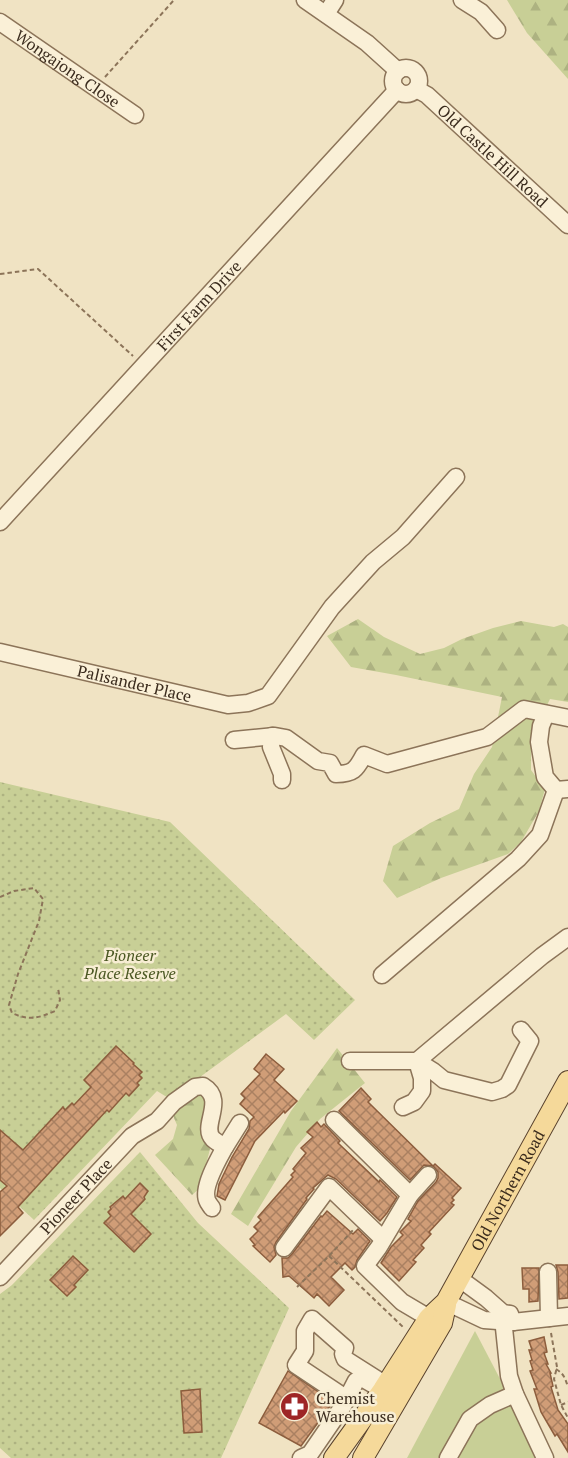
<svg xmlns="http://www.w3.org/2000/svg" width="568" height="1458" viewBox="0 0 568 1458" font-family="'PT Serif',serif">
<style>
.grass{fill:#c8cf96}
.forest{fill:url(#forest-firs)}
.park{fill:url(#park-dots)}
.building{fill:url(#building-cross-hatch);stroke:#8c5d3d;stroke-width:1.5}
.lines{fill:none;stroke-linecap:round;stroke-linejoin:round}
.minor-casing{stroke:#8c7459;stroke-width:19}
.major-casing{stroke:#59422d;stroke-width:22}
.path{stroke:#8c7459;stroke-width:2;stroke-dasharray:4.5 3;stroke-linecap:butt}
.minor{stroke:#faf0d7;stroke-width:16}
.major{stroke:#f5d99a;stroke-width:20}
.labels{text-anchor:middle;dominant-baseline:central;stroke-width:5;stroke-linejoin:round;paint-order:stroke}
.street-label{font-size:16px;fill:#3b2c1e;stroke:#f7edd3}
.park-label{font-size:16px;font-style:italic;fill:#4b5823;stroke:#f7edd3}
.poi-label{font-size:16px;fill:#3b2c1e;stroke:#f7edd3;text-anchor:start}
</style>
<defs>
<pattern id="forest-firs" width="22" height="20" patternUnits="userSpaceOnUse" patternTransform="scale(1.5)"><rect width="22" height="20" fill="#c8cf96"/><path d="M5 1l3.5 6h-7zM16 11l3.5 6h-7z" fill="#adb281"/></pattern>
<pattern id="park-dots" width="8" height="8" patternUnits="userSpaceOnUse" patternTransform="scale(1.5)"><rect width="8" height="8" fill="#c8cf96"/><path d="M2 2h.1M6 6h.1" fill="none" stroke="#adb281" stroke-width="1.8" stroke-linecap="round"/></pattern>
<pattern id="building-cross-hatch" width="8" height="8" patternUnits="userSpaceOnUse" patternTransform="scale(1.5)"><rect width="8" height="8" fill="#d09d77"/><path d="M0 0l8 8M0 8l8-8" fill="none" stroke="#aa8061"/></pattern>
</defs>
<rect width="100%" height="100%" fill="#f0e3c3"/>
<path class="grass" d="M475 1331 533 1442 538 1458H407Z"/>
<g class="forest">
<path d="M507 0H568V79L527 33Z"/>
<path d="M358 619 384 637 420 654 444 648 462 639 493 628 521 621 554 627 563 624 568 627V702L550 699 531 738V770L545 789 539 811 521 842 508 854 441 878 397 898 383 881 393 846 430 823 459 809 474 774 492 747 502 697 396 675 351 667 327 636Z"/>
<path d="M337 1048 365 1083 320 1119 296 1147 248 1226 231 1214 291 1111Z"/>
<path d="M203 1089 211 1145 200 1188 192 1195 155 1155 173 1139 177 1125 174 1118 173 1109Z"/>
</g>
<g class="park">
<path d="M0 782 170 822 355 1000 314 1040 286 1014 170 1099 157 1091 34 1220 0 1188Z"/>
<path d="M140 1152 198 1223 289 1308 221 1458H11L0 1448V1294L12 1285Z"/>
</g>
<g class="building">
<path d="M116 1046 134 1063 133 1064 142 1072 139 1075 142 1078 137 1083 139 1085 129 1096 126 1093 109 1112 107 1110 60 1161 18 1207 23 1213 0 1236V1192L7 1186 0 1180V1130L23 1150 63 1107 65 1110 72 1103 74 1105 91 1087 84 1080Z"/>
<path d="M266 1054 284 1069 274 1080 297 1101 285 1113 284 1111 255 1141 225 1200 217 1196 219 1184 232 1157 249 1129 250 1121 254 1117 240 1104 245 1098 241 1094 260 1074 254 1069Z"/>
<path d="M361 1088 371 1099 368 1102 433 1166 424 1165 410 1180 339 1111Z"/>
<path d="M317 1122 321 1127 324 1124 340 1141 338 1143 379 1182 380 1180 397 1197 387 1213 380 1221 336 1179 328 1175 313 1188 314 1189 306 1198 307 1199 276 1242 274 1247 276 1255 270 1262 253 1246 255 1245 250 1239 258 1231 254 1227 261 1220 258 1217 293 1177 291 1175 295 1171 293 1169 306 1153 301 1148 313 1137 307 1132Z"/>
<path d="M435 1164 461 1188 452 1198 454 1200 451 1203 454 1205 429 1232 431 1234 421 1245 424 1248 413 1260 416 1262 399 1281 381 1263 391 1247 403 1235 400 1232 411 1221 408 1219 418 1201 436 1182 438 1178V1172L433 1166Z"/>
<path d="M140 1183 148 1191 144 1197 145 1199 131 1214 151 1234 134 1252 104 1223 111 1216 108 1212 111 1209 110 1207 123 1196 125 1199Z"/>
<path d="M327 1211 353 1234 358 1229 370 1241 357 1260 355 1267 352 1270 345 1263 331 1277 344 1290 329 1306 317 1294 314 1298 289 1276 283 1277 282 1258H288L292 1254 321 1216 322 1217Z"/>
<path d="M73 1256 88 1270 74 1285 76 1287 67 1296 50 1280Z"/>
<path d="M556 1265H568V1298L559 1299 558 1272Z"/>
<path d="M522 1268H539L538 1301 529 1302V1289H523Z"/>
<path d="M544 1337 547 1352 544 1353 548 1364H546L551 1373H550L553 1386 551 1387 558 1410 568 1424V1452L557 1434 555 1436 541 1412 534 1389H537L530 1371 533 1370 530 1361 532 1360 529 1350H532L529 1341Z"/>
<path d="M288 1371 333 1402 301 1446 259 1423Z"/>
<path d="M200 1389 202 1432 184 1433 181 1391Z"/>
</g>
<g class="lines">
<defs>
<g id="minor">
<path d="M305 0 367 43 398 71"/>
<path d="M462 0 481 12 497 30"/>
<path d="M326 14 335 0"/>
<path id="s1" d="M0 22 135 115"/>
<circle cx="406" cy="81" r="13"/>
<path id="s2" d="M416 89 427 95 568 225"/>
<path id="s3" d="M0 522 397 90"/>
<path id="s4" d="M0 652 228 705 248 703 268 696 332 607 373 562 403 537 456 477"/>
<path d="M546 714 541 726 539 742 545 777 556 790 568 789"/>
<path d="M272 736 271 747 282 774V780"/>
<path d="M234 740 275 736 286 738 318 761 330 763 336 774C353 774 356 770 364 755L387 764 487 737 524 709 568 718"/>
<path d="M382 975 518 859 540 835 556 790"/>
<path d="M350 1061H417L542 956 568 937"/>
<path d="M403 1107 414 1102 422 1091V1078L417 1061 433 1071 444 1080 492 1092 502 1089 508 1085 530 1041 521 1030"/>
<path d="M334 1120 410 1195"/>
<path d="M428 1175 410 1195 379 1247 365 1266 402 1302 429 1318"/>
<path d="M212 1208C210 1205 208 1203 207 1200 202 1187 219 1158 225 1147"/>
<path d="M284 1248 329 1187 383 1239"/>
<path d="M548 1272 549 1318"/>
<path id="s5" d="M0 1277 132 1136 157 1121 174 1102 195 1087 203 1086C227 1100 200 1126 213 1139 216 1142 221 1144 225 1147L240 1123"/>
<path d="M460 1279 486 1298 503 1313 510 1314 513 1322"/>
<path d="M446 1302 484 1320 498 1321"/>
<path d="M513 1322 568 1316"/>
<path d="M504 1328 509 1376 515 1394 545 1458"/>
<path d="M347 1399 296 1365 305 1351V1331L312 1319 345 1348 343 1354 345 1359 386 1385"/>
<path d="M301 1458 310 1454 343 1406 356 1381 362 1378 374 1385"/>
<path d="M448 1458 470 1419 490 1405 515 1394"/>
</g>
<g id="major">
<path id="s6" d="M334 1458 383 1390 429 1318 446 1302 568 1081"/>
<path d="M363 1458 442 1323 446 1305"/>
</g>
</defs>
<use href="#minor" class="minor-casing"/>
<use href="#major" class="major-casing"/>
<g class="path">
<path d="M105 77 174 0"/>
<path d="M0 274 38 269 133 356"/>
<path d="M0 897 14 891 34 888 43 899 39 921 18 974 9 1005 12 1013C29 1021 39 1018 55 1011L60 1000 58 988"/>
<path d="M329 1256 403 1327"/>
<path d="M297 1287 329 1256 354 1229"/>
<path d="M551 1333 557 1367 554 1379 561 1405 568 1418"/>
<path d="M556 1369C564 1374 565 1378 568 1387"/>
<path d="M561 1405 568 1402"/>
</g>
<use href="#minor" class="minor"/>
<use href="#major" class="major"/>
</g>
<defs>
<symbol id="pharmacy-disc" viewBox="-11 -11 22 22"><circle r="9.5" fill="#9e2626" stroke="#f7edd3"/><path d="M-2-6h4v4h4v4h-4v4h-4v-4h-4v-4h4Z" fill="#fff"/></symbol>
</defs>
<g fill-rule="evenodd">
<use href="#pharmacy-disc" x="278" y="1390" width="33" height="33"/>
</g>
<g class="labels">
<g class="street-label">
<text stroke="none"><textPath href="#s1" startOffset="82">Wongajong Close</textPath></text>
<text stroke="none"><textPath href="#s2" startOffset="102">Old Castle Hill Road</textPath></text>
<text stroke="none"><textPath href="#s3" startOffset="294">First Farm Drive</textPath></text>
<text stroke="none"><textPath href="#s4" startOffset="138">Palisander Place</textPath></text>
<text stroke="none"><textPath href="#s6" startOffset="320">Old Northern Road</textPath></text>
<text stroke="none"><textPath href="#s5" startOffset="111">Pioneer Place</textPath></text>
</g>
<g class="park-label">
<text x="130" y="955">Pioneer<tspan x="130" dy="18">Place Reserve</tspan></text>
</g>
<g class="poi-label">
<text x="316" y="1398">Chemist<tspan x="316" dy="18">Warehouse</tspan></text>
</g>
</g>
</svg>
